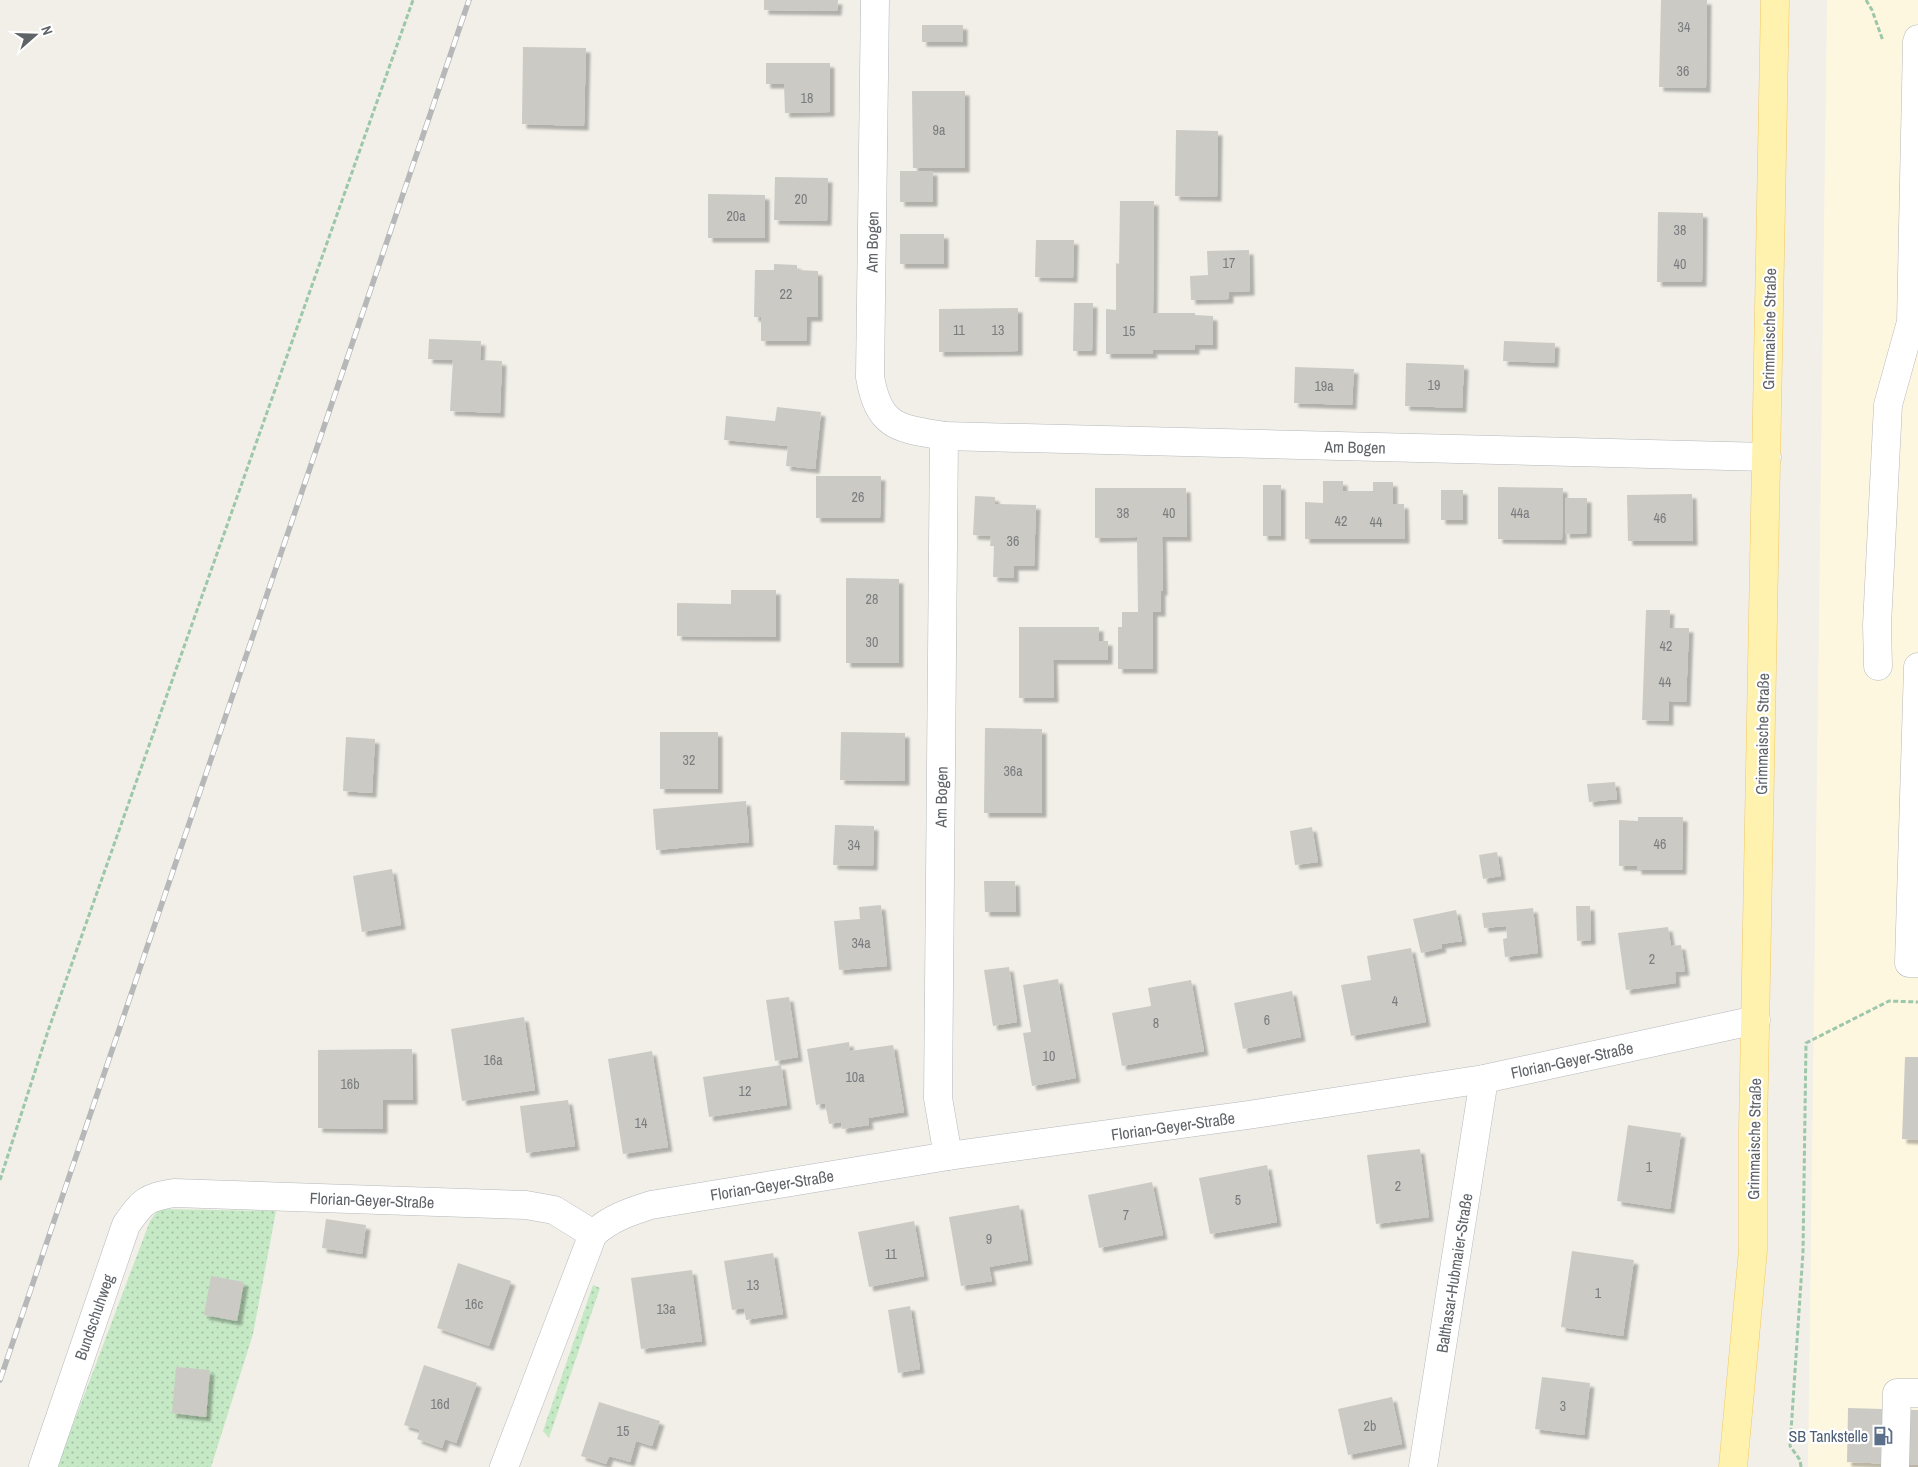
<svg xmlns="http://www.w3.org/2000/svg" width="1918" height="1467" viewBox="0 0 1918 1467" font-family="'Archivo Narrow',sans-serif">
<style>
.commercial{fill:#fef7e0}
.grass{fill:url(#grass-dots)}
.building{fill:#cccac5;filter:url(#shadow)}
.lines{fill:none;stroke-linecap:round;stroke-linejoin:round}
.minor-casing{stroke:#b5b8bc;stroke-width:29}
.major-casing{stroke:#f2c960;stroke-width:29}
.path{stroke:#9cc7a9;stroke-width:3;stroke-dasharray:5 2.5;stroke-linecap:butt}
.minor{stroke:#fff;stroke-width:28}
.major{stroke:#fff2af;stroke-width:28}
.rail-casing{stroke:#b6b7b8;stroke-width:5.5}
.rail{stroke:#fff;stroke-width:4;stroke-dasharray:11;stroke-linecap:butt}
.labels{text-anchor:middle;dominant-baseline:central;stroke-width:4.5;stroke-linejoin:round;paint-order:stroke}
.number-label{font-size:14px;fill:#7a7d7f}
.street-label{font-size:16px;fill:#5f6368;stroke:#fff}
.service-label{font-size:16px;fill:#4e5e75;stroke:#fff;text-anchor:end}
</style>
<defs>
<pattern id="grass-dots" width="8" height="8" patternUnits="userSpaceOnUse" patternTransform="scale(1.25)"><rect width="8" height="8" fill="#c5e8c5"/><path d="M2 2h.1M6 6h.1" fill="none" stroke="#a3c0a4" stroke-width="1.8" stroke-linecap="round"/></pattern>
<filter id="shadow"><feDropShadow dx="4.5" dy="4.5" stdDeviation="1" flood-color="#0004"/></filter>
</defs>
<rect width="100%" height="100%" fill="#f1efe8"/>
<path class="commercial" d="M1827 0H1918V1467H1808Z"/>
<g class="grass">
<path d="M159 1209 276 1211 253 1334 211 1467H57L150 1221Z"/>
<path d="M593 1285 600 1288 549 1438 543 1431Z"/>
</g>
<g class="building">
<path d="M764 0H838L837 11 764 10Z"/>
<path d="M1661 0H1707L1706 88 1659 87Z"/>
<rect x="922" y="25" width="41" height="17"/>
<path d="M523 47 586 48 584 126 522 124Z"/>
<path d="M766 63H830V112L785 113 784 84H766Z"/>
<path d="M912 91H965V168H913Z"/>
<path d="M1176 130 1218 131 1217 197 1175 196Z"/>
<rect x="900" y="171" width="33" height="31"/>
<path d="M775 177 828 178 827 221 774 220Z"/>
<path d="M708 194 765 195V238H708Z"/>
<path d="M1120 201H1154L1153 313H1195V315L1213 316V345H1195V350H1152L1153 354H1106V309L1116 310V263L1119 264Z"/>
<path d="M1658 212 1703 213 1702 282H1657Z"/>
<rect x="900" y="234" width="44" height="30"/>
<path d="M1036 240H1074L1073 278 1035 277Z"/>
<path d="M1249 250 1250 291 1229 292V299L1191 300 1190 276 1208 275 1207 251Z"/>
<path d="M774 264 797 265V270L818 271V317H807L806 341H761V317H754L755 270H774Z"/>
<path d="M1074 303H1093L1092 351H1073Z"/>
<path d="M1018 308V351L939 352V309Z"/>
<path d="M429 339 481 341 480 360 502 361 500 413 450 411 453 360 428 359Z"/>
<path d="M1504 341 1555 343 1554 363 1503 361Z"/>
<path d="M1406 363 1464 365 1462 408 1405 406Z"/>
<path d="M1295 367 1354 369 1352 405 1294 403Z"/>
<path d="M777 407 821 412 815 469 786 466 788 446 724 440 726 416 775 421Z"/>
<path d="M816 476H881L880 518H816Z"/>
<path d="M1323 481H1343V491H1373V482H1393V504H1404L1405 539H1305V502L1323 503Z"/>
<rect x="1263" y="485" width="18" height="51"/>
<path d="M1498 487 1563 488 1562 540 1498 539Z"/>
<path d="M1095 488H1186L1187 537H1162L1163 591H1161V612H1153V669H1118V627H1122V612H1138L1137 537 1095 538Z"/>
<rect x="1441" y="490" width="22" height="30"/>
<path d="M1692 494 1693 541H1628L1627 495Z"/>
<path d="M975 496 995 497V504L1036 505 1034 566H1014V578L993 577 994 546H990L991 536 973 535Z"/>
<path d="M1565 498H1587V533L1565 534Z"/>
<path d="M846 578 899 579V663H846Z"/>
<path d="M731 590H776V637L677 636V603L731 604Z"/>
<path d="M1646 610H1670L1669 628H1689L1686 702 1669 701V721L1642 720Z"/>
<path d="M1019 627H1099V641H1108V660H1053L1054 698H1019Z"/>
<path d="M985 728 1042 729V813H984Z"/>
<rect x="660" y="732" width="58" height="57"/>
<path d="M841 732 905 733V781L840 780Z"/>
<path d="M346 737 375 739 372 793 343 791Z"/>
<path d="M1615 782 1617 799 1589 802 1587 784Z"/>
<path d="M746 801 749 842 656 850 653 809Z"/>
<path d="M1638 817H1683L1682 870H1637V866H1619V820L1638 821Z"/>
<path d="M835 825 874 826 873 866 833 865Z"/>
<path d="M1312 827 1318 862 1295 865 1290 831Z"/>
<path d="M1497 852 1501 876 1483 879 1479 855Z"/>
<path d="M392 869 401 925 362 932 353 876Z"/>
<path d="M984 881H1015L1016 912H985Z"/>
<path d="M881 905 887 966 839 970 834 921 860 919 859 907Z"/>
<path d="M1576 906H1590L1591 940 1577 941Z"/>
<path d="M1533 908 1538 953 1505 957 1503 939 1507 938 1506 926 1484 928 1482 913Z"/>
<path d="M1456 910 1462 941 1441 944 1442 948 1421 953 1413 919Z"/>
<path d="M1668 927 1671 946 1681 945 1685 971 1675 972 1676 983 1626 990 1618 933Z"/>
<path d="M1411 948 1426 1022 1351 1036 1341 985 1371 980 1367 956Z"/>
<path d="M1009 967 1017 1022 993 1026 984 970Z"/>
<path d="M1058 979 1076 1078 1032 1086 1023 1033 1031 1032 1023 985Z"/>
<path d="M1191 980 1204 1051 1122 1066 1112 1013 1151 1006 1148 988Z"/>
<path d="M1292 991 1301 1037 1243 1049 1234 1003Z"/>
<path d="M789 997 798 1057 775 1061 766 1000Z"/>
<path d="M524 1017 535 1090 462 1101 451 1029Z"/>
<path d="M849 1042 850 1051 893 1045 904 1112 868 1118 869 1125 842 1129 841 1122 829 1124 825 1103 816 1105 807 1049Z"/>
<path d="M412 1049 413 1100H383V1129L318 1128V1050Z"/>
<path d="M652 1051 668 1147 623 1154 608 1059Z"/>
<path d="M1905 1057H1918V1140L1902 1139Z"/>
<path d="M781 1065 787 1105 709 1117 703 1077Z"/>
<path d="M568 1100 575 1146 526 1153 520 1106Z"/>
<path d="M1628 1125 1681 1133 1670 1209 1617 1201Z"/>
<path d="M1420 1149 1429 1217 1376 1224 1367 1155Z"/>
<path d="M1267 1165 1277 1222 1210 1234 1199 1178Z"/>
<path d="M1152 1182 1163 1235 1099 1248 1088 1195Z"/>
<path d="M1019 1205 1028 1260 989 1267 992 1281 961 1286 949 1217Z"/>
<path d="M326 1219 366 1225 362 1254 322 1248Z"/>
<path d="M914 1221 924 1276 869 1287 858 1232Z"/>
<path d="M1572 1251 1634 1260 1623 1336 1561 1327Z"/>
<path d="M773 1253 783 1314 746 1320 744 1308 732 1310 724 1261Z"/>
<path d="M458 1263 511 1281 489 1346 437 1328Z"/>
<path d="M692 1270 702 1341 641 1349 631 1278Z"/>
<path d="M211 1276 244 1282 237 1321 204 1315Z"/>
<path d="M910 1306 920 1369 898 1373 888 1310Z"/>
<path d="M424 1365 477 1383 456 1443 445 1439 442 1448 417 1439 420 1430 404 1425Z"/>
<path d="M176 1367 210 1370 206 1417 172 1413Z"/>
<path d="M1542 1377 1590 1383 1584 1435 1535 1429Z"/>
<path d="M1392 1397 1402 1444 1348 1455 1338 1409Z"/>
<path d="M599 1402 660 1421 652 1446 636 1441 630 1462 609 1456 606 1464 581 1456Z"/>
<path d="M1848 1408 1918 1410V1465L1847 1462Z"/>
</g>
<g class="lines">
<defs>
<g id="minor">
<path d="M875 0 870 377C879 428 898 428 944 436L938 1098 948 1156"/>
<path d="M944 436 1767 457"/>
<path d="M1878 666 1877 625 1888 405 1911 322 1917 42 1918 39"/>
<path d="M1918 667 1909 963H1918"/>
<path d="M43 1467 126 1225C143 1201 145 1198 174 1193L526 1205 554 1210 593 1234"/>
<path d="M504 1467 593 1234C611 1218 629 1212 651 1205L948 1156 1248 1115 1484 1079 1756 1020"/>
<path d="M1423 1467 1484 1079"/>
<path d="M1895 1467 1897 1393H1918"/>
</g>
<path id="major" d="M1733 1467 1753 1250V1130L1775 0"/>
</defs>
<use href="#minor" class="minor-casing"/>
<use href="#major" class="major-casing"/>
<g class="path">
<path d="M1866 0 1872 10 1883 41"/>
<path d="M0 1180 48 1031 413 0"/>
<path d="M1801 1467 1800 1460 1790 1446 1803 1252 1806 1043 1889 1001 1918 1002"/>
</g>
<use href="#minor" class="minor"/>
<use href="#major" class="major"/>
<defs>
<path id="rail" d="M0 1380 469 0"/>
</defs>
<use href="#rail" class="rail-casing"/>
<use href="#rail" class="rail"/>
</g>
<defs>
<symbol id="fuel-bare" viewBox="-9 -9 18 18"><path d="M-5.5-6h7V0h2V4h1.3V-2.5L3-4.5l.8-.8L6-3V5H2.5V1h-1V6h-7ZM-4.2-4.7v3.2H.2V-4.7Z" fill="#5c6f8a" stroke="#fff" stroke-width="2.5" paint-order="stroke"/></symbol>
</defs>
<g fill-rule="evenodd">
<use href="#fuel-bare" x="1869" y="1422" width="28" height="28"/>
</g>
<g class="labels">
<g class="number-label">
<text x="1684" y="27">34</text>
<text x="1683" y="71">36</text>
<text x="807" y="98">18</text>
<text x="939" y="130">9a</text>
<text x="801" y="199">20</text>
<text x="736" y="216">20a</text>
<text x="1680" y="230">38</text>
<text x="1229" y="263">17</text>
<text x="1680" y="264">40</text>
<text x="786" y="294">22</text>
<text x="959" y="330">11</text>
<text x="998" y="330">13</text>
<text x="1129" y="331">15</text>
<text x="1434" y="385">19</text>
<text x="1324" y="386">19a</text>
<text x="858" y="497">26</text>
<text x="1123" y="513">38</text>
<text x="1169" y="513">40</text>
<text x="1520" y="513">44a</text>
<text x="1660" y="518">46</text>
<text x="1341" y="521">42</text>
<text x="1376" y="522">44</text>
<text x="1013" y="541">36</text>
<text x="872" y="599">28</text>
<text x="872" y="642">30</text>
<text x="1666" y="646">42</text>
<text x="1665" y="682">44</text>
<text x="689" y="760">32</text>
<text x="1013" y="771">36a</text>
<text x="1660" y="844">46</text>
<text x="854" y="845">34</text>
<text x="861" y="943">34a</text>
<text x="1652" y="959">2</text>
<text x="1395" y="1001">4</text>
<text x="1267" y="1020">6</text>
<text x="1156" y="1023">8</text>
<text x="1049" y="1056">10</text>
<text x="493" y="1060">16a</text>
<text x="855" y="1077">10a</text>
<text x="350" y="1084">16b</text>
<text x="745" y="1091">12</text>
<text x="641" y="1123">14</text>
<text x="1649" y="1167">1</text>
<text x="1398" y="1186">2</text>
<text x="1238" y="1200">5</text>
<text x="1126" y="1215">7</text>
<text x="989" y="1239">9</text>
<text x="891" y="1254">11</text>
<text x="753" y="1285">13</text>
<text x="1598" y="1293">1</text>
<text x="474" y="1304">16c</text>
<text x="666" y="1309">13a</text>
<text x="440" y="1404">16d</text>
<text x="1563" y="1406">3</text>
<text x="1370" y="1426">2b</text>
<text x="623" y="1431">15</text>
</g>
<g class="street-label">
<text transform="translate(872 242) rotate(-89)">Am Bogen</text>
<text transform="translate(1769 329) rotate(-89)">Grimmaische Straße</text>
<text transform="translate(1355 447) rotate(1)">Am Bogen</text>
<text transform="translate(1762 734) rotate(-89)">Grimmaische Straße</text>
<text transform="translate(941 797) rotate(-89)">Am Bogen</text>
<text transform="translate(1572 1060) rotate(-12)">Florian-Geyer-Straße</text>
<text transform="translate(1173 1126) rotate(-8)">Florian-Geyer-Straße</text>
<text transform="translate(1754 1139) rotate(-89)">Grimmaische Straße</text>
<text transform="translate(772 1185) rotate(-9)">Florian-Geyer-Straße</text>
<text transform="translate(372 1200) rotate(2)">Florian-Geyer-Straße</text>
<text transform="translate(1454 1273) rotate(-81)">Balthasar-Hubmaier-Straße</text>
<text transform="translate(94 1317) rotate(-71)">Bundschuhweg</text>
</g>
<g class="service-label">
<text x="1868" y="1436">SB Tankstelle</text>
</g>
</g>
<g transform="translate(35 35) rotate(70)" stroke="#ffffff" stroke-width="4" paint-order="stroke">
<path d="M0-4L9 19L0 12L-9 19Z" fill="#5f6368"/>
<text y="-8" font-size="14" font-weight="bold" text-anchor="middle" fill="#5f6368">N</text>
</g>
</svg>
